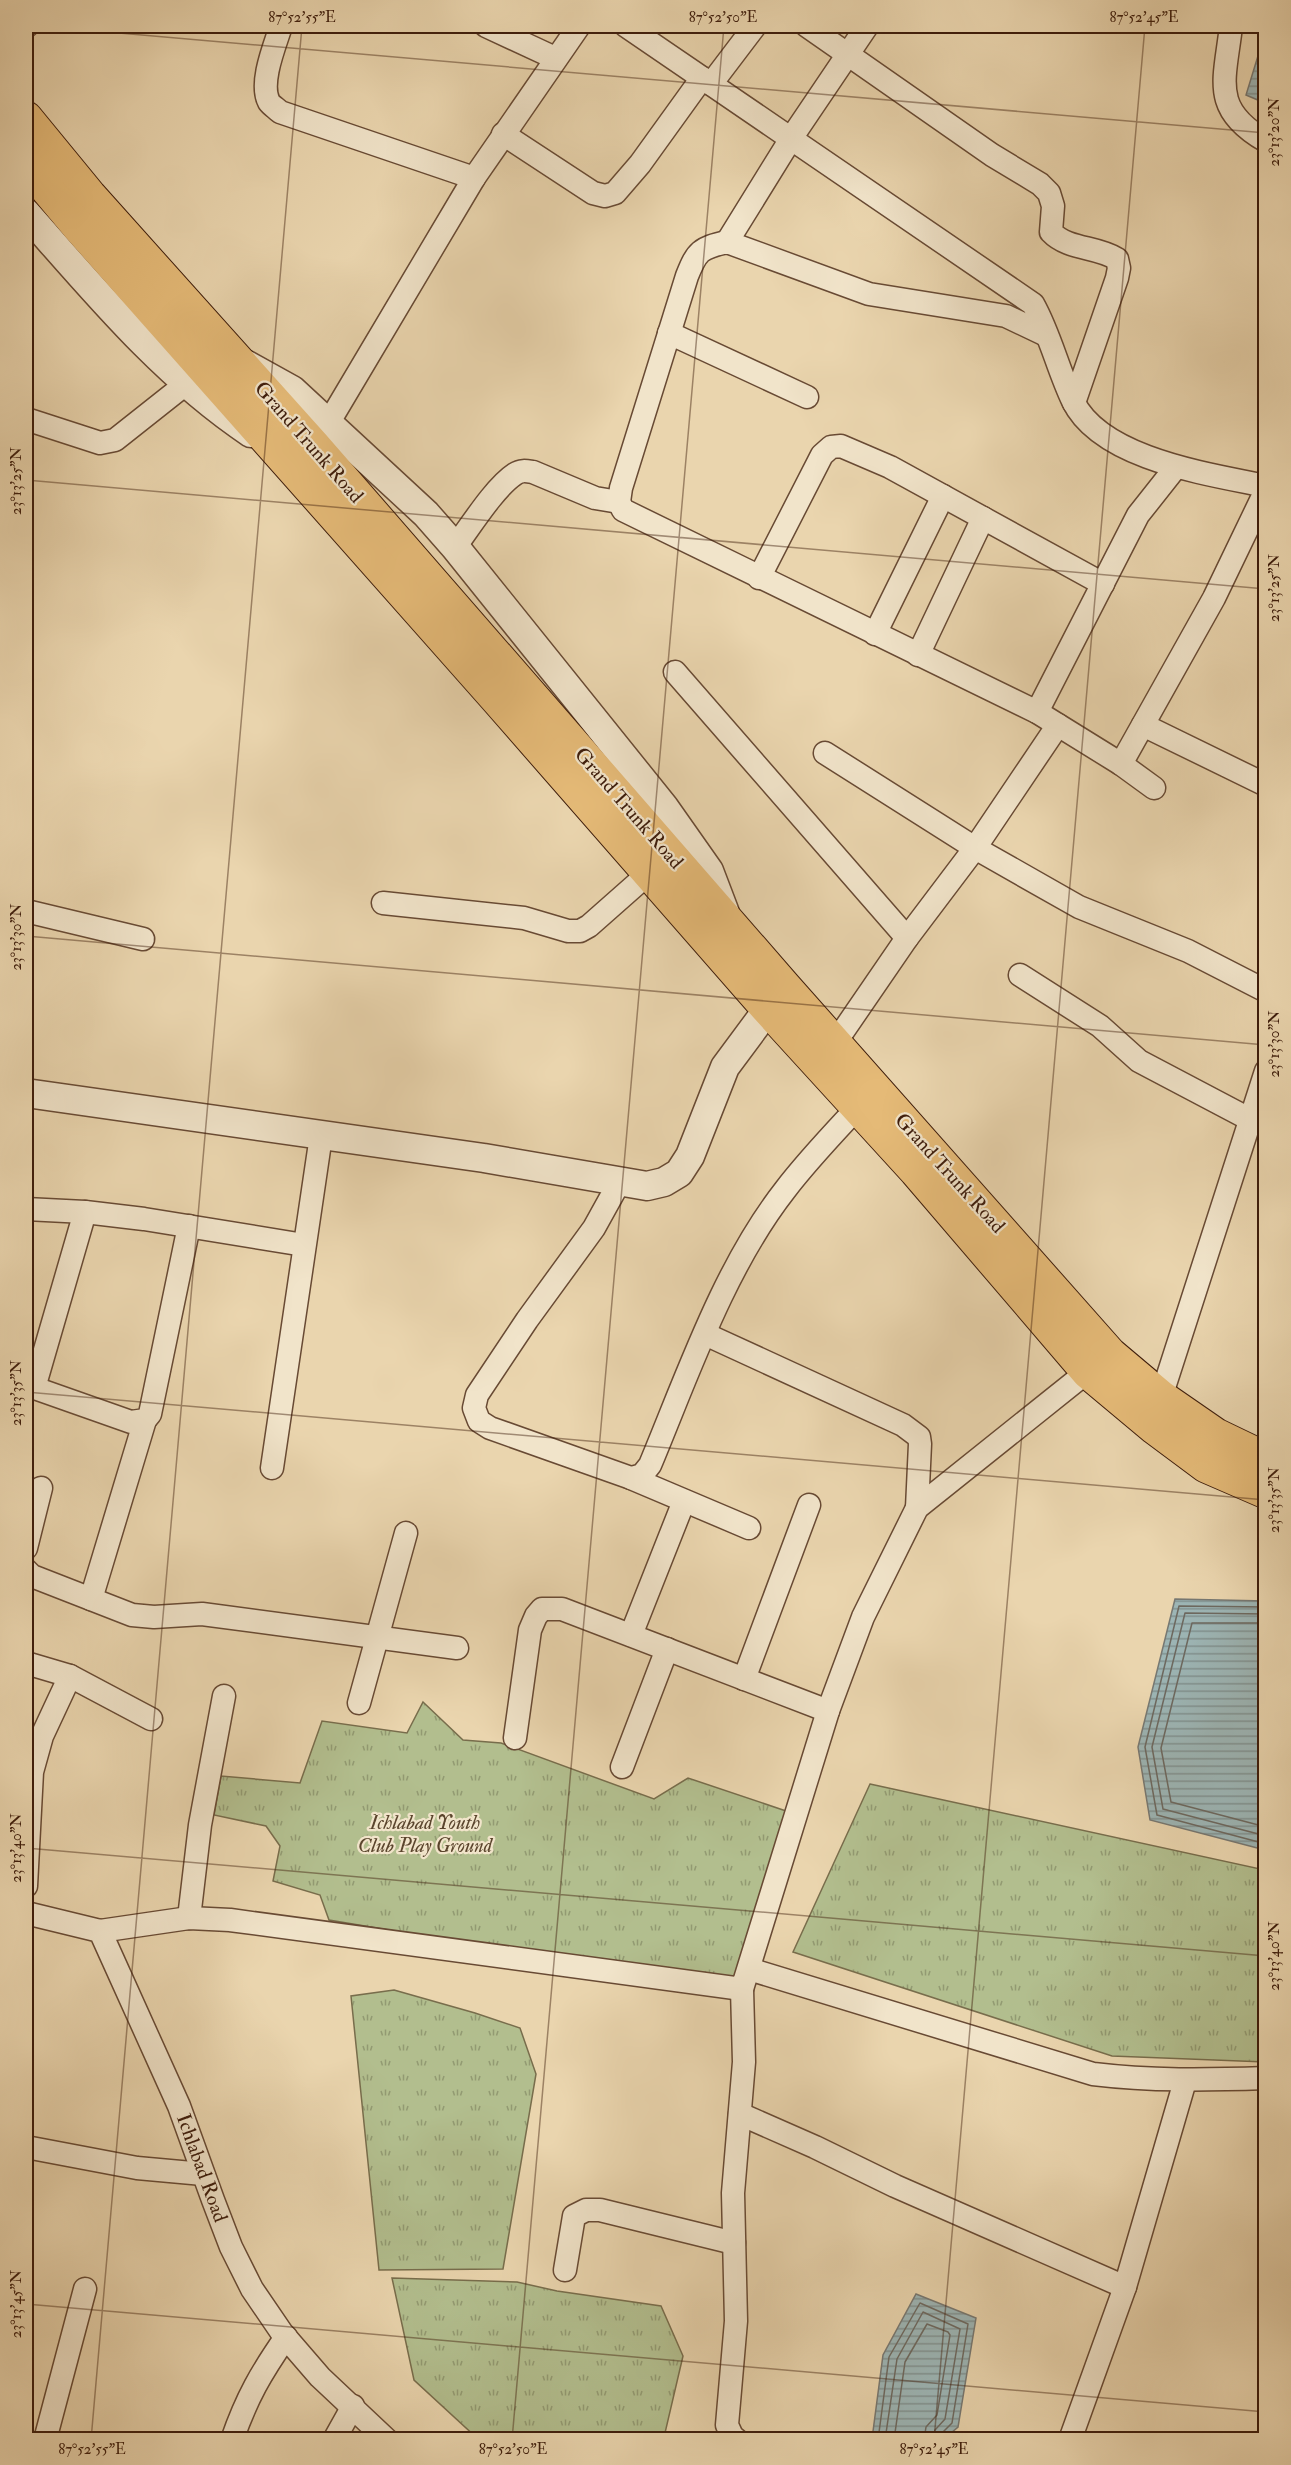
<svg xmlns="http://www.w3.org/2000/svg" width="1291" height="2465" viewBox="0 0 1291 2465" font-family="'IM FELL Double Pica',serif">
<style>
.grass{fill:url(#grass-tufts);stroke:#786d4c;stroke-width:1.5}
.water{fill:url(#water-rules);stroke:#777872;stroke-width:1.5}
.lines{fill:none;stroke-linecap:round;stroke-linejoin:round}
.shore{stroke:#6d6960;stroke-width:1.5}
.minor-casing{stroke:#684a34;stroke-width:25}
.tertiary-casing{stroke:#684a34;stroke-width:31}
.trunk-casing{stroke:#3d1c0b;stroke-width:35}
.minor{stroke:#f1e4ca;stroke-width:22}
.tertiary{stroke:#f1e4ca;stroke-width:28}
.trunk{stroke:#e5ba77;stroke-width:33}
.ticks{fill:none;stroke:#3d1c0b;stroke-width:1.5;stroke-opacity:0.45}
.labels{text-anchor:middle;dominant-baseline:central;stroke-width:4.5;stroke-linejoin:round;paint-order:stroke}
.street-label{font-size:20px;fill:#3d1c0b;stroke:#f1e4ca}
.park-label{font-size:20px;font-style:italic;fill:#5a442c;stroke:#f1e4ca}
.neatline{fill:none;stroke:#3d1c0b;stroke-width:2}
.ticks-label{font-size:15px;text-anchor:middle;fill:#3d1c0b}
</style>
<defs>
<pattern id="grass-tufts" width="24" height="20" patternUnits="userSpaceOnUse" patternTransform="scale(1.5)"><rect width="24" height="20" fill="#b2be8e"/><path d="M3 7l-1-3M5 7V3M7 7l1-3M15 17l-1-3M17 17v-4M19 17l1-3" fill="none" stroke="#929a72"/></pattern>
<pattern id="water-rules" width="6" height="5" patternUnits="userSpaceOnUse" patternTransform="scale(1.5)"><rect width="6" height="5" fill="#9db6b6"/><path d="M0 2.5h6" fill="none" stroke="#819392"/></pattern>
</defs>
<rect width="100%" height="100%" fill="#ead5ae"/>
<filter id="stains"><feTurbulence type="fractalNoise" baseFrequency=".00333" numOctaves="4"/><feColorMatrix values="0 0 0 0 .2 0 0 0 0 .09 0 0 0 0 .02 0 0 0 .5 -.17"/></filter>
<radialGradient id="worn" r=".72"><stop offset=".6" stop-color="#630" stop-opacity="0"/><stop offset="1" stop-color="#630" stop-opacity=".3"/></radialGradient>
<g class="grass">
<path d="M423 1702 463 1740 501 1743 654 1799 688 1778 795 1814 742 1989 329 1920 320 1895 273 1881 280 1846 266 1826 214 1815 221 1776 300 1783 322 1721 407 1733Z"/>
<path d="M870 1784 1265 1870V2062L1112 2056 793 1952Z"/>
<path d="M394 1990 475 2013 520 2028 536 2074 503 2269 379 2270 351 1996Z"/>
<path d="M392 2278 517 2282 557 2291 661 2306 683 2356 665 2433 661 2440 478 2439 414 2380Z"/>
</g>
<g class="water">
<path d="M1265 33V103L1246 95Z"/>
<path d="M1175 1599 1265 1601V1850L1150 1820 1138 1747Z"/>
<path d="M916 2294 976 2318 958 2427 944 2439H872L883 2355Z"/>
</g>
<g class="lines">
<g class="shore">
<path d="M1266 1607 1179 1606 1145 1747 1157 1815 1266 1844"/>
<path d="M1266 1614 1185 1613 1152 1747 1163 1809 1266 1836"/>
<path d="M1266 1623H1192L1161 1748 1171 1802 1266 1827"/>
<path d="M878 2440 889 2357 920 2303 968 2324 952 2423 941 2434 940 2440"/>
<path d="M885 2440 897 2359 923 2312 960 2329 945 2419 935 2430 933 2440"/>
<path d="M894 2440 905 2362 927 2324 948 2332 950 2335 937 2415 926 2427 924 2440"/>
</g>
<defs>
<g id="minor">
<path d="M26 26H27"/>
<path d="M281 26C275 45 259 83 269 102 271 105 277 109 280 112L474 178"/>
<path d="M486 26 555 58"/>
<path d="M626 26 1033 304C1050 334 1058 370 1073 401 1101 459 1208 474 1266 486"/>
<path d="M807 26 992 155 1040 184 1049 193 1053 206 1051 232C1068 250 1097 246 1117 259L1119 268 1117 278 1074 403"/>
<path d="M1231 26C1225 80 1210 109 1266 141"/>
<path d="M711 84 755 26"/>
<path d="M503 134 593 193 605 196 615 193 640 164 702 78"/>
<path d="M727 242 792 137 867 26"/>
<path d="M669 333 807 397"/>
<path d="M1046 335 1006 316 869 294 727 242C700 248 697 251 687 276L621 488 619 502 623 510 1037 712 1121 764 1154 788"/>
<path d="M26 419 100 443 115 440 187 383"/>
<path d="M329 422 474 178 579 26"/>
<path d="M455 547C470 527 495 487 515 474 521 470 526 471 533 472L595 498 619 502"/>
<path d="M759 578 822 455 831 447 841 446 890 467 1103 584"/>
<path d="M875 634 943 496"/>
<path d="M918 655 983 518"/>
<path d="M675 672 907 938"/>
<path d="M1037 712 1138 515 1176 467"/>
<path d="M1143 725 1266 785"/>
<path d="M825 753 975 848 1079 907 1188 951 1266 991"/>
<path d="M1121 764 1214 598 1266 490"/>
<path d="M383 903 524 918 568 931H580L589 926 649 873"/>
<path d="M26 911 143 939"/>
<path d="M1020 975 1100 1026 1139 1061 1251 1120"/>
<path d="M835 1043 907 938 975 848 1058 725"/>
<path d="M620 1181 594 1228 527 1320 477 1395 474 1408 479 1421 490 1428 631 1478 642 1475 650 1465C688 1374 724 1268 785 1190 807 1161 833 1134 858 1107"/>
<path d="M26 1209 85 1212 144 1219 304 1245"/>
<path d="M705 1334 903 1425 919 1437 920 1444 917 1508"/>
<path d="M26 1385 131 1422 145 1420 150 1414 189 1226"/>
<path d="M34 1388 85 1212"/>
<path d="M1161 1397 1266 1071"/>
<path d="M272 1468 321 1136"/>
<path d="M631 1478 749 1528"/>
<path d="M26 1548 41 1488"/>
<path d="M26 1570 32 1576 132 1615 154 1617 202 1614 457 1648"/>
<path d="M91 1599 145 1420"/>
<path d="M631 1635 684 1501"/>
<path d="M26 1663 70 1676 151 1719"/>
<path d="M744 1679 809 1505"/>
<path d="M359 1703 406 1533"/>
<path d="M515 1738 530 1630 536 1616 542 1609H562L828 1711"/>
<path d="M622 1767 667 1649"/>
<path d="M26 1886 32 1772 42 1736 70 1676"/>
<path d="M26 1913 100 1931 179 2106 213 2200 231 2247 252 2289 282 2333 320 2377 387 2440"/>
<path d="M189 1918 200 1825 224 1696"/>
<path d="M100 1931 189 1918 230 1920 742 1989 828 1711 863 1617 917 1508 1097 1364"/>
<path d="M749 1969 1093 2074C1151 2081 1207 2080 1266 2078"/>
<path d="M740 2114 815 2147 895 2186 1125 2287"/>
<path d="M26 2147 137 2168 203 2174"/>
<path d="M565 2270 574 2216 586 2210H600L734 2243"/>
<path d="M45 2440 85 2289"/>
<path d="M232 2440C247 2397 261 2373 286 2337"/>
<path d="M334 2440 353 2406"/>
<path d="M737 2440 732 2436 727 2425 736 2321 733 2193 744 2062 742 1989"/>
<path d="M1070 2440 1125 2287 1185 2081"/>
</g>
<g id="tertiary">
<path d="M26 213C95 291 164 375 251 433"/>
<path d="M245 364 292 390 426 514 455 547 664 807 709 871 725 913"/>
<path d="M26 1093 484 1158 647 1186 664 1182 679 1173 690 1156 725 1067 768 1009"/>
</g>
<g id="trunk">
<path d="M26 118 90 196 313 445 784 986 1110 1354 1161 1397 1216 1435 1266 1459"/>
<path d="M26 164 77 225 496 698 768 1009 916 1171 1088 1372 1155 1428 1206 1466 1266 1492"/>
</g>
</defs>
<use href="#minor" class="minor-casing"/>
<use href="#tertiary" class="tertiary-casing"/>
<use href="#trunk" class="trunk-casing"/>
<use href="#minor" class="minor"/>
<use href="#tertiary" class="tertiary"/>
<use href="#trunk" class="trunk"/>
</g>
<path class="ticks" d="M39 26 1266 133M26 480 1266 589M26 936 1266 1045M26 1392 1266 1500M26 1848 1266 1956M26 2304 1266 2412M91 2440 302 26M512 2440 724 26M934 2440 1145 26"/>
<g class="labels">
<g class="street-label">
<text transform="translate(309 442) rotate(49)">Grand Trunk Road</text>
<text transform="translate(629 808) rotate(49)">Grand Trunk Road</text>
<text transform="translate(950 1173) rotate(48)">Grand Trunk Road</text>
<text transform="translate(202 2168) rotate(70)">Ichlabad Road</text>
</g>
<g class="park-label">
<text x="425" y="1822">Ichlabad Youth<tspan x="425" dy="23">Club Play Ground</tspan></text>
</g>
</g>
<rect width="1291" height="2465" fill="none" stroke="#ead5ae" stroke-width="66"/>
<rect x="33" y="33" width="1225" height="2399" class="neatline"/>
<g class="ticks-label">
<text x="302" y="22">87°52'55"E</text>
<text x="723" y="22">87°52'50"E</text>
<text x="1144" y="22">87°52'45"E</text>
<text transform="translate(1274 132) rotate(-90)" y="5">23°13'20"N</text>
<text transform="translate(16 481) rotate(-90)" y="5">23°13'25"N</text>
<text transform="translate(1274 588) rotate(-90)" y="5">23°13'25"N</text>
<text transform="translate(16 937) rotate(-90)" y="5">23°13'30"N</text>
<text transform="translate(1274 1044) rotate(-90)" y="5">23°13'30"N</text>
<text transform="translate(16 1393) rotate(-90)" y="5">23°13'35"N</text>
<text transform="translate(1274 1500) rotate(-90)" y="5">23°13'35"N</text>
<text transform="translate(16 1848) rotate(-90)" y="5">23°13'40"N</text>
<text transform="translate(1274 1956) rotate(-90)" y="5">23°13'40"N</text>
<text transform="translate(16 2304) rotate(-90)" y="5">23°13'45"N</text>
<text x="92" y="2454">87°52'55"E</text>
<text x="513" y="2454">87°52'50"E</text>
<text x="934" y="2454">87°52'45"E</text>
</g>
<rect width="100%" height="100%" filter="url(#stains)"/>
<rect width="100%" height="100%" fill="url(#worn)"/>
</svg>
